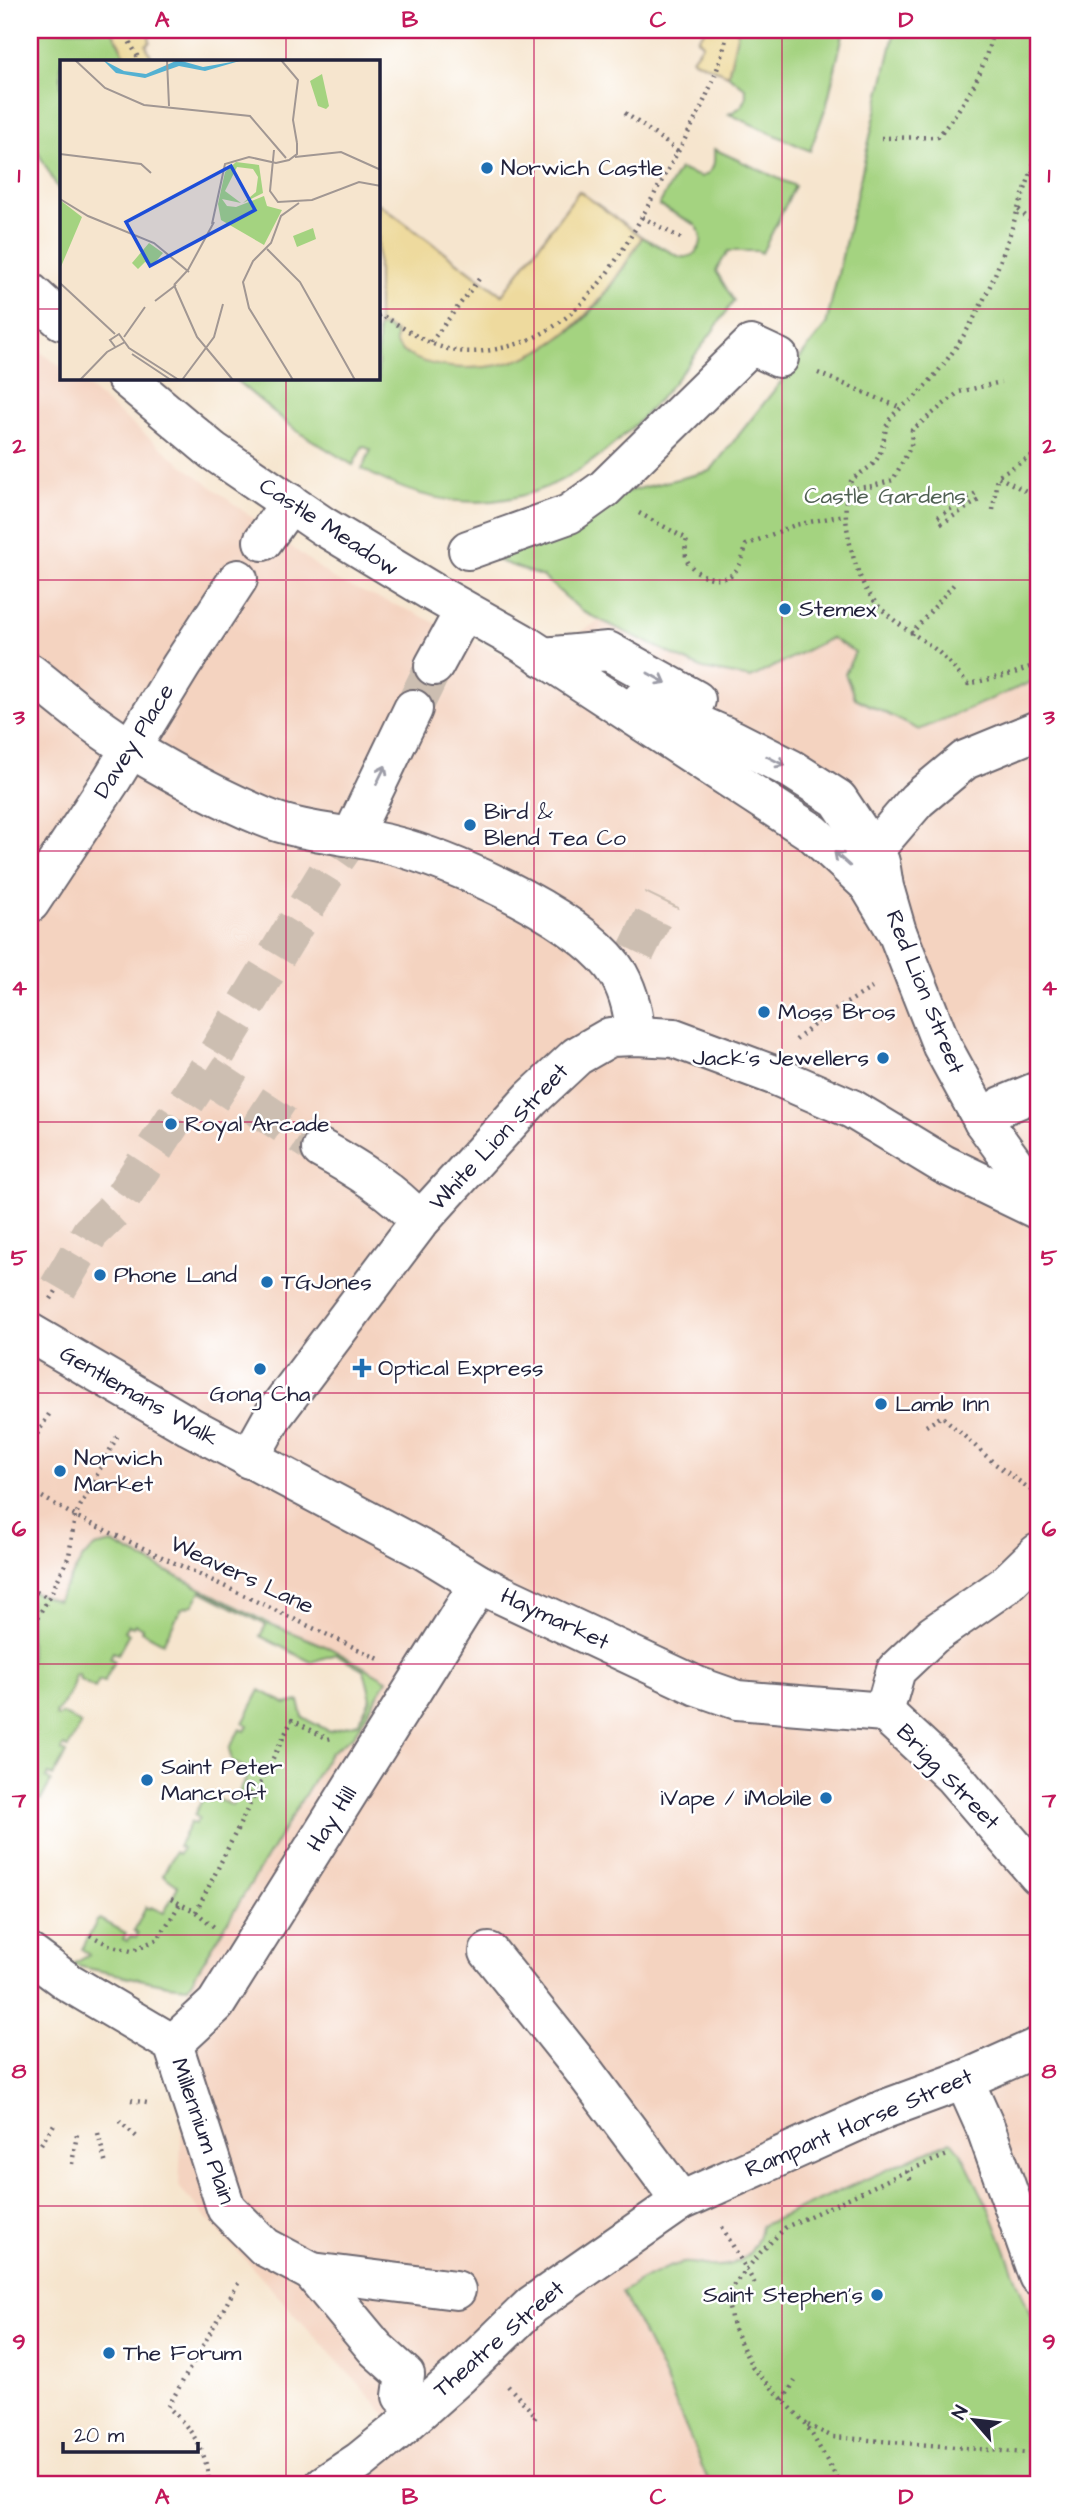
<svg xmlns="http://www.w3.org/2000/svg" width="1068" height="2515" viewBox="0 0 1068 2515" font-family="'Architects Daughter',sans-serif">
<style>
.built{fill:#f4d3c0}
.green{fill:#a4d380;stroke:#637a5e;stroke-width:2}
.sand{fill:#eeda9e;stroke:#887e6c;stroke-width:2}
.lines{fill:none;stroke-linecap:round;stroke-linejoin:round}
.minor-tunnel{stroke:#ccbeb1;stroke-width:38;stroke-dasharray:38 19;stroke-linecap:butt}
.minor-casing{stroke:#6c666e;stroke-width:42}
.path{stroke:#6c666e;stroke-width:4.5;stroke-dasharray:2 5;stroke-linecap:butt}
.minor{stroke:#fff;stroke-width:38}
.oneway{stroke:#9c9ca7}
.grid{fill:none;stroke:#c2185b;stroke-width:2;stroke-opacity:0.55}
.poi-dot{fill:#1f6fb2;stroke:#fff;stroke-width:2.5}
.labels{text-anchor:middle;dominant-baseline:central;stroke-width:5;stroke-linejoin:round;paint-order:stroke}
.poi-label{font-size:23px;fill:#22223b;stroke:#fff;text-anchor:start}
.park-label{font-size:23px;fill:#506053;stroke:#fff}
.street-label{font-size:23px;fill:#22223b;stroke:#fff}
.inset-road{fill:none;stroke:#a19793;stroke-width:2}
.view{fill:#1d4ed8;fill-opacity:0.15;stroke:#1d4ed8;stroke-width:3.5}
.inset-edge{fill:none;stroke:#22223b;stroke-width:3.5}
.neatline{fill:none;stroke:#c2185b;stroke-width:2.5}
.grid-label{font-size:23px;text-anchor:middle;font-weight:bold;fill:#c2185b}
</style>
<rect width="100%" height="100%" fill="#fff"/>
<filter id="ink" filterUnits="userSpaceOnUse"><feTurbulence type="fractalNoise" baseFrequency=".0143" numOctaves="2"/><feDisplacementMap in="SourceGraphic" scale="14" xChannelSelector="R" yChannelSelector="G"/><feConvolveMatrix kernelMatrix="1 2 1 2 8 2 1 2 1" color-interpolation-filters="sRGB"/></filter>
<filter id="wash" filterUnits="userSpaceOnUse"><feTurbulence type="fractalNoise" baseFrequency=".00686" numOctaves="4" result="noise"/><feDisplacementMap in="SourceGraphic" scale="28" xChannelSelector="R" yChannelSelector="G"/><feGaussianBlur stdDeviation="1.57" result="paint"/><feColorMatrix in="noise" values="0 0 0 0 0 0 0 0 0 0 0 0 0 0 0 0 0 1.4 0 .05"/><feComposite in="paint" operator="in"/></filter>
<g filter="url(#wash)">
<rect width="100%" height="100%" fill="#f6e5ce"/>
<path class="built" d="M1038 276V2485H365L382 2464 409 2440 179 2187 188 1987 330 1753 354 1735 387 1680 112 1543 84 1556 57 1601 30 1591V344L61 367V378H76L185 467 338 582 415 613 536 672 584 630 779 514Z"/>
<g class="green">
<path d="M30 30H112L128 61H61V194L30 138Z"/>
<path d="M738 30H844L827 104 810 151 729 114C741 108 749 103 745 88L728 75Z"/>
<path d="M895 30H1038V679L919 730 855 698 845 674 855 652 831 638 751 678 703 669 583 612 543 577 469 550 484 527 710 471 826 325Z"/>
<path d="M714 149 795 186 762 253 758 251H728L716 271 734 301C643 433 534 565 362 469L371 450 363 446 353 465 297 431 233 378H378V328L383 326 396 333C392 366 450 362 471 362 483 362 497 365 508 362 528 358 550 346 567 334 599 310 622 272 642 237L680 257C699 259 707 240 696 225L659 205 679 169 701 177C715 172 715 162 714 149Z"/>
<path d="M112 1543 268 1623 330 1648 387 1680 354 1735 330 1753 188 1987 168 1985 72 1965 89 1955 82 1949 97 1921 100 1919 126 1933 123 1939 127 1941 130 1936 136 1938 138 1934 134 1931 146 1907 150 1909 151 1907 164 1913 178 1886 163 1875 175 1852 179 1854 182 1848 178 1846 191 1822 195 1824 199 1818 194 1815 206 1793 232 1806 250 1771 232 1761 229 1749 240 1729 245 1731 248 1726 243 1723 260 1690 286 1704 299 1701 303 1718 329 1731 358 1723 371 1698 364 1670 336 1654 311 1662 260 1636 266 1625 201 1591 193 1605 182 1608 163 1643 141 1631 142 1628 135 1624 133 1627 128 1625 124 1631 129 1634 118 1654 113 1652 110 1658 115 1661 104 1682 99 1680 95 1688 80 1680 79 1674 74 1675C75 1686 64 1706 55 1713L57 1717 63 1714 81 1724 68 1748 64 1746 61 1750 66 1753 53 1776 48 1774 46 1778 51 1781 41 1800 36 1797 30 1806V1591L57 1601 84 1556 95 1547Z"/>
<path d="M951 2141 962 2154 990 2211 1038 2335V2485H710L661 2369 622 2292C638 2282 664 2267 683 2263 691 2262 702 2265 710 2266 739 2268 756 2254 761 2226Z"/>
</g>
<g class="sand">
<path d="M112 30H148L150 42 146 45 153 61H128Z"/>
<path d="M705 30H738L728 75 692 59 703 44 698 39Z"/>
<path d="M579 191 642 237C599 311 545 377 450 367 432 365 408 359 396 344V332L384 326 378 328V203L502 295Z"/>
</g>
</g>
<g filter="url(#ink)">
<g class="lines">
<g class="minor-tunnel">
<path d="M413 709 434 666"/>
<path d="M636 952 662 899"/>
<path d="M205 1073 321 1149"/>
<path d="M58 1288 90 1233 114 1210 205 1073 331 866 352 836"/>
</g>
<defs>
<g id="minor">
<path d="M30 292 61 320"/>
<path d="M126 378 213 451 323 526 434 593 521 642 813 833 868 884 897 932"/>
<path d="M263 541 290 503"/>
<path d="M468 550 569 514 604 489 751 345 779 358"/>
<path d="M543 657 608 651 696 700"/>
<path d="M434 666 464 611"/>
<path d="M30 673C63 699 96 728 132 749 174 774 219 798 264 817 304 834 360 835 403 848 464 866 587 921 619 975 630 995 633 1013 636 1036"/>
<path d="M642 700 734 740 791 769 838 799 880 862 884 887 897 932 942 1046 983 1121 1038 1197"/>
<path d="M352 836 413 709"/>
<path d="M874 850 917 800 965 760 1038 730"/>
<path d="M30 903 112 779 181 666 238 579"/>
<path d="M983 1121 1002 1106 1038 1091"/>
<path d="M321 1149C358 1169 391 1190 420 1221"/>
<path d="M30 1333 189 1426 425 1551 479 1584 697 1686 737 1700 884 1712"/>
<path d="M249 1459 273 1416 420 1221 532 1098 577 1056 610 1037 636 1036 674 1038 776 1076 852 1109 943 1164 1038 1210"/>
<path d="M884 1712 896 1670 933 1635 1004 1586 1038 1553"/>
<path d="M884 1712 953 1776 1038 1875"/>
<path d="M489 1952 584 2071 681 2201"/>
<path d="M30 1954 68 1982 173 2044 226 2208 265 2247 312 2272 376 2349 405 2375 402 2396"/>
<path d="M173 2044 216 2004 479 1584"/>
<path d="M964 2080 986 2129 1038 2276"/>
<path d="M312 2272 456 2290"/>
<path d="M324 2485 360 2461 397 2431 460 2375 532 2305 681 2201 885 2109 964 2080 1038 2047"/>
</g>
</defs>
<use href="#minor" class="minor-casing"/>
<g class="path">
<path d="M123 30 140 61"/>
<path d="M625 113 678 151"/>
<path d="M881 138 938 137C968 98 982 79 993 30"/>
<path d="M1038 150 1032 170 1038 180"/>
<path d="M1018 209 1032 170"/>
<path d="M642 217 684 240"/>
<path d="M1038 240 1031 221 1018 209C996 280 973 334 922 390 912 401 899 407 890 419 883 428 886 449 874 463 868 470 854 475 850 483 838 509 853 567 867 591 883 616 907 629 931 646 945 656 956 672 968 684L1012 674 1038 664"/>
<path d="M1038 270V269"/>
<path d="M378 316 381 315C403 327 427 345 452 350 471 354 491 351 510 346 587 326 624 249 660 184 687 135 717 86 728 30"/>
<path d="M431 342 479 279"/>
<path d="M818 373 901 408"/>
<path d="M1038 453 997 476 1038 498"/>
<path d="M849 489 873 486 893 480 911 446 912 430 959 392 1001 382"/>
<path d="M993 510 997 476"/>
<path d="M639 513 687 539C685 548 684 558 690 565 698 576 719 583 731 575 740 569 744 555 746 545L795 525 844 515"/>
<path d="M938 517 976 493"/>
<path d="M941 524 979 500"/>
<path d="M1034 602 1038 611"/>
<path d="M911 634 955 583"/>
<path d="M796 1040 823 1017 872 988"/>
<path d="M51 1299 58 1288"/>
<path d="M926 1426 942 1416 994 1463 1038 1495"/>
<path d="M30 1446 51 1411"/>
<path d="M30 1490 75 1516 381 1660"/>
<path d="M30 1589 49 1598 69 1556 75 1516 119 1433"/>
<path d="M30 1629 49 1598"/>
<path d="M254 1796 292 1720 328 1739 332 1738"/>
<path d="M171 1899 196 1912 214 1927"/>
<path d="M196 1912 254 1796 241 1788"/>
<path d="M90 1935 109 1945 131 1951 158 1939 180 1904"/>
<path d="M131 2100 147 2103"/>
<path d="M119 2121 138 2138"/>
<path d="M98 2133 106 2165"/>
<path d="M41 2144 55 2123"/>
<path d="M72 2164 77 2134"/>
<path d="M907 2171 911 2181"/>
<path d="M722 2227 755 2284"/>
<path d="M508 2386 536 2416 532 2422"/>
<path d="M783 2400 795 2381"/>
<path d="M808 2425 833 2437 1038 2454"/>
<path d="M209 2485C207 2450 193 2431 168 2407L240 2280"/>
<path d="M841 2485 806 2424 752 2367 733 2327 726 2294 761 2252 786 2227 907 2171 950 2154"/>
</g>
<use href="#minor" class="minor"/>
</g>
<defs><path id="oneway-shaft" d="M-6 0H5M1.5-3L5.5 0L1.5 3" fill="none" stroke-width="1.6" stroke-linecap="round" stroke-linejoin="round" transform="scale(1.75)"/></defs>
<g class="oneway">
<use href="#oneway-shaft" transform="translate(657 678) rotate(29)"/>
<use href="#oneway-shaft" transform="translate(776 761) rotate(27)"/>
<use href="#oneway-shaft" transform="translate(381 775) rotate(-64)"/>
<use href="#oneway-shaft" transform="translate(842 859) rotate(-138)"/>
</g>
</g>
<path class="grid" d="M286 30V61M534 30V2485M782 30V2485M30 309H61M378 309H1038M286 378V2485M30 580H1038M30 851H1038M30 1122H1038M30 1393H1038M30 1664H1038M30 1935H1038M30 2206H1038"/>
<g class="poi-dot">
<circle cx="487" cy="168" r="7"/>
<circle cx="785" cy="609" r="7"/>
<circle cx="470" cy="825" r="7"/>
<circle cx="764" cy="1012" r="7"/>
<circle cx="883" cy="1058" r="7"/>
<circle cx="171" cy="1124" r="7"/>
<circle cx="100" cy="1275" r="7"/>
<circle cx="267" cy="1282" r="7"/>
<path d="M358.5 1357.5h7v7h7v7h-7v7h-7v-7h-7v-7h7z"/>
<circle cx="260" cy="1369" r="7"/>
<circle cx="881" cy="1404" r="7"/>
<circle cx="60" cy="1471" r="7"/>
<circle cx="147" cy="1780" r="7"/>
<circle cx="826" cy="1798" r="7"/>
<circle cx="877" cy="2295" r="7"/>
<circle cx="109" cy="2353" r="7"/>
</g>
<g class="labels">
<g class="poi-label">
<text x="501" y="168">Norwich Castle</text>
<text x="799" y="609">Stemex</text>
<text x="484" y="812">Bird &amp;<tspan x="484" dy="26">Blend Tea Co</tspan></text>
<text x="778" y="1012">Moss Bros</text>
<text x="869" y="1058" text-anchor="end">Jack's Jewellers</text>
<text x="185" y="1124">Royal Arcade</text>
<text x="114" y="1275">Phone Land</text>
<text x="281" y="1282">TGJones</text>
<text x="378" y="1368">Optical Express</text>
<text x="260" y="1394" text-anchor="middle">Gong Cha</text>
<text x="895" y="1404">Lamb Inn</text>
<text x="74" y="1458">Norwich<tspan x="74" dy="26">Market</tspan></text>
<text x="161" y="1767">Saint Peter<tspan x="161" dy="26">Mancroft</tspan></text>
<text x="812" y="1798" text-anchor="end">iVape / iMobile</text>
<text x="863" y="2295" text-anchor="end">Saint Stephen's</text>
<text x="123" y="2353">The Forum</text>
</g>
<g class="park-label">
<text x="885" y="496">Castle Gardens</text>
</g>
<g class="street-label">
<text transform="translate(329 527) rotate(33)">Castle Meadow</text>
<text transform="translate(134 741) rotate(-58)">Davey Place</text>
<text transform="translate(925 992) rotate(68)">Red Lion Street</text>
<text transform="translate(499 1137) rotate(-47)">White Lion Street</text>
<text transform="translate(139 1396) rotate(30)">Gentlemans Walk</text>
<text transform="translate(242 1575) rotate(25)">Weavers Lane</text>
<text transform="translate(555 1619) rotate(25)">Haymarket</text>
<text transform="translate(948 1777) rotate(46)">Brigg Street</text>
<text transform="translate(332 1819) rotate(-58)">Hay Hill</text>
<text transform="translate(859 2123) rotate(-23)">Rampant Horse Street</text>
<text transform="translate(203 2131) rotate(71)">Millennium Plain</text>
<text transform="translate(499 2339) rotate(-41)">Theatre Street</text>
</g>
</g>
<g transform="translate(60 60)">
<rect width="320" height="320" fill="#f6e5ce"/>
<path d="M262 14 269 46 266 49 258 46 250 21ZM176 102 199 105 203 133 183 143 196 132 198 117 193 109 177 107 165 131 181 143 162 139 167 146 176 147 204 136 207 146 222 150 204 185 161 160 158 144 165 112ZM0 140 22 157 0 209ZM253 168 256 179 237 187 233 176ZM89 183 103 193 93 205 85 202 78 209 72 203Z" fill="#a4d380"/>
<path d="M43 0 64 11 86 14 118 0 143 7 183 0 145 11 119 6 85 18 56 13Z" fill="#54b1d2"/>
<path class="inset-road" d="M15 0 45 28 84 45 190 56 226 98M107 0 109 46M221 0 238 20 233 60 237 83M214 90 210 131 218 142 252 140 299 122 321 126M0 94 81 104 91 113M235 97 281 92 321 110M0 139 28 156 94 183 129 212M152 164 165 104 189 97 216 103 229 100 237 94V83M207 189 240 222 295 320M0 223 55 274M114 225 137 277 173 320M114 225 128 210 154 162M95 241 116 225M64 277 85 247M56 288 50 280 59 274 69 288 119 320M72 294 111 320M20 320 47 292 65 282M122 320 154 277 163 244M233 320 189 248 183 222 193 201 211 183 221 156 239 143"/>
<path class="view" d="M171 106 195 150 90 206 66 162Z"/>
<rect width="320" height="320" class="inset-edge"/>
</g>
<rect width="1068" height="2515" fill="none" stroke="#fff" stroke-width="77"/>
<g transform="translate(974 2420) rotate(298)" stroke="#ffffff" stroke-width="5" paint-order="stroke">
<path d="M0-5L12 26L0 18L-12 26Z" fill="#22223b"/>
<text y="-10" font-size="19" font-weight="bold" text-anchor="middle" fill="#22223b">N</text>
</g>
<path d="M63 2442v10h135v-10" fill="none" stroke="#22223b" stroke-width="3.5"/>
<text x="74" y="2442" font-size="21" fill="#22223b" stroke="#ffffff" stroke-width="5" paint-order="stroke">20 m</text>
<rect x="38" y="38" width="992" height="2438" class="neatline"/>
<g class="grid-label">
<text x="162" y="27">A</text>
<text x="410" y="27">B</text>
<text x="658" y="27">C</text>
<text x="906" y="27">D</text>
<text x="19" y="182">1</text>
<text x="1049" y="182">1</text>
<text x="19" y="453">2</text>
<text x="1049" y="453">2</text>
<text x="19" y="724">3</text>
<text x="1049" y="724">3</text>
<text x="19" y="995">4</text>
<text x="1049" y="995">4</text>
<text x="19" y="1265">5</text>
<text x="1049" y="1265">5</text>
<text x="19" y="1536">6</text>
<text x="1049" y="1536">6</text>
<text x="19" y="1807">7</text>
<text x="1049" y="1807">7</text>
<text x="19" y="2078">8</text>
<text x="1049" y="2078">8</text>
<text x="19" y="2349">9</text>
<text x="1049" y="2349">9</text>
<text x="162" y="2504">A</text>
<text x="410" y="2504">B</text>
<text x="658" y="2504">C</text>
<text x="906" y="2504">D</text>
</g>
</svg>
